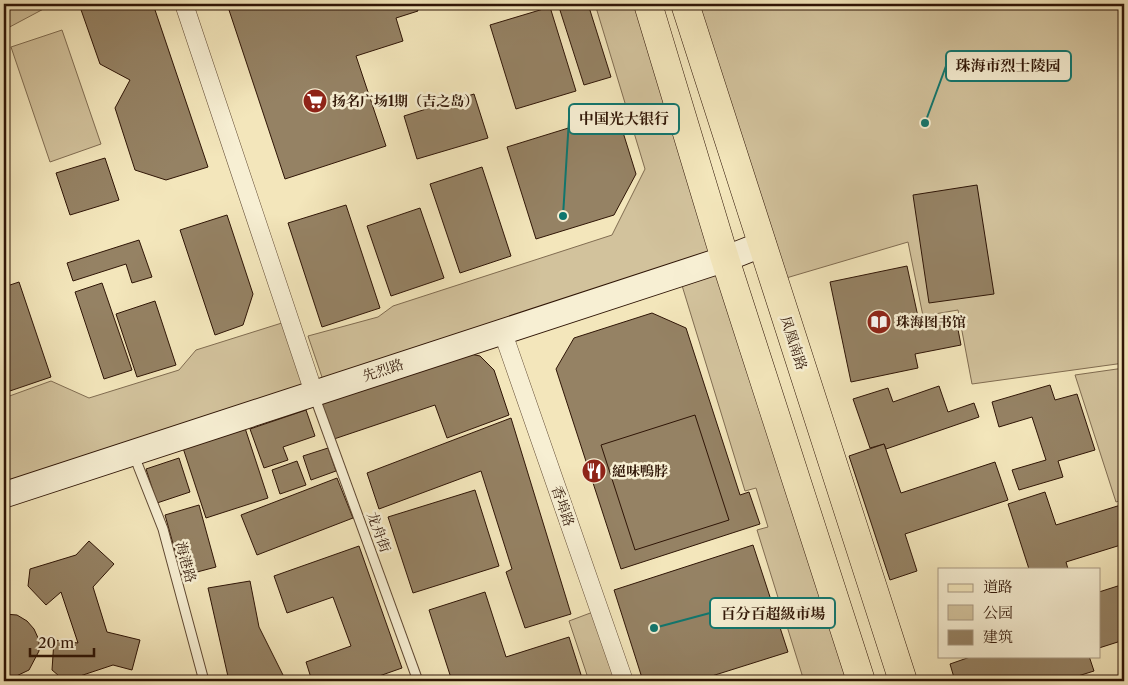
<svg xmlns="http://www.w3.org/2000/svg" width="1128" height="685" viewBox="0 0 1128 685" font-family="'Libre Caslon Text','Noto Serif SC',serif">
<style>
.green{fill:#d2c29c;stroke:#806c51}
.building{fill:#958264;stroke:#2f1506}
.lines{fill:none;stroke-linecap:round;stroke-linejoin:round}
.lane-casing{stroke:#604933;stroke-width:11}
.street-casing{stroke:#604933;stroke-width:19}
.secondary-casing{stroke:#2f1506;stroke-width:27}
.primary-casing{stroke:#2f1506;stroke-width:29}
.lane{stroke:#f7efd3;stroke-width:9}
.street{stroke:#f7efd3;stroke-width:18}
.secondary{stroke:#f7efd3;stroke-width:25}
.primary{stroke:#f3e6bb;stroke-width:28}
.labels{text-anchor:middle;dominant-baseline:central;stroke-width:5;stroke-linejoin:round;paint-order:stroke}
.poi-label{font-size:14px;font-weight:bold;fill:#2f1506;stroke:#f7efd3;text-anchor:start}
.street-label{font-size:14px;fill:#2f1506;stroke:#f7efd3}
.leader{fill:none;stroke:#0f766e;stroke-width:2}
.callout-dot{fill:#0f766e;stroke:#f7efd3;stroke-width:2}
.callout{fill:#f7efd3;stroke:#0f766e;stroke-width:2}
.callout-label{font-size:15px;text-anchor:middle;font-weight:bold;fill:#2f1506}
</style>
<rect width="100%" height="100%" fill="#f3e6bb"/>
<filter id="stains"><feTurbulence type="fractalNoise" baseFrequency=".004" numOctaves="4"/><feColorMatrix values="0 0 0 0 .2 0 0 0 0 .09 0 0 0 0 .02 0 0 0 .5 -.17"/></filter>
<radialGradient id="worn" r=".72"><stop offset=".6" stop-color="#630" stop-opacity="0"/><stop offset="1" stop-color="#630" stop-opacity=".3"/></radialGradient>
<g class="green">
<path d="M4 4H50L51 5 4 30Z"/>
<path d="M595 4H639L717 254 325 386 308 336 378 317 393 306 612 235 645 169Z"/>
<path d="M687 4H1124V363L972 384 958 310 923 316 908 242 776 281Z"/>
<path d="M62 30 101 144 50 162 11 47Z"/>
<path d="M721 267 853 681H804L757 530 768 527 756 488 745 491 680 279Z"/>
<path d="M285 322 309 390 4 490V398L51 381 89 398 179 370 196 350Z"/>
<path d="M1124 368V499L1116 502 1075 375Z"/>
<path d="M593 612 617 681H589L569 621Z"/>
</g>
<g class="building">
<path d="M79 4H153L208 167 166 180 135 170 115 108 130 80 100 64Z"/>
<path d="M227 4H415L418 11 396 18 403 41 356 56 386 146 285 179Z"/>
<path d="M558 4H588L611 77 584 85Z"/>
<path d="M550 7 576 91 516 109 490 25Z"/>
<path d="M474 94 488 138 417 159 404 116Z"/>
<path d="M617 113 636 174 614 215 536 239 507 147Z"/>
<path d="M105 158 119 200 70 215 56 173Z"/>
<path d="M482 167 511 256 460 273 430 184Z"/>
<path d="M977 185 994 294 929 303 913 195Z"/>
<path d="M346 205 380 308 322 327 288 223Z"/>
<path d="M420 208 444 278 391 296 367 226Z"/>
<path d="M227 215 253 294 243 325 215 335 180 230Z"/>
<path d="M139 240 152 277 132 283 126 264 73 281 67 263Z"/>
<path d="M907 266 920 326 956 319 961 345 915 354 918 368 851 382 830 282Z"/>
<path d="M19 282 51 377 4 393V287Z"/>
<path d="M102 283 132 370 104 379 75 292Z"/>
<path d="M155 301 176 365 137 377 116 314Z"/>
<path d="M652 313 686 328 740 495 749 492 760 524 621 569 556 369 574 338Z"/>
<path d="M471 354 480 356 494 370 509 415 447 438 435 405 334 439 321 403Z"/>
<path d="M1050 385 1055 400 1077 394 1095 450 1058 461 1063 477 1019 490 1012 470 1046 460 1032 417 999 427 992 402Z"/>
<path d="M939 386 948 412 974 403 979 417 886 449 884 444 870 448 853 399 888 388 893 402Z"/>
<path d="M306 410 315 436 283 447 288 460 264 468 250 429Z"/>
<path d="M695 415 729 520 635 550 601 445Z"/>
<path d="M511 418 571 614 525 628 506 572 512 569 481 471 379 509 367 473Z"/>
<path d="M245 428 268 498 206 518 183 448Z"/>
<path d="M884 444 901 493 995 462 1008 500 905 534 917 571 890 580 849 456Z"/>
<path d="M328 448 336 471 311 480 303 456Z"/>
<path d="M179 458 190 492 157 503 146 469Z"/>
<path d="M297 461 306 485 280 494 272 470Z"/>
<path d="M337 478 353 518 257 555 241 515Z"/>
<path d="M475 490 499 566 413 593 388 517Z"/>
<path d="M1045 492 1056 525 1124 504V544L1066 562 1068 569H1029L1008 504Z"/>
<path d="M199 505 216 567 182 576 165 515Z"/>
<path d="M89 541 114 564 93 587 107 632 140 640 132 670 113 665 65 681 52 670 54 640 78 643 61 592 46 605 28 586 30 569 76 555Z"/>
<path d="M753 545 788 652 696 681H643L614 590Z"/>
<path d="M359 546 402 668 365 681H312L306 662 351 646 333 597 287 613 274 576Z"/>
<path d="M250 581 259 627 286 681H229L208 588Z"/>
<path d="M1124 584V640L1099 648V592Z"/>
<path d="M485 592 506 657 569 637 583 681H452L429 610Z"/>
<path d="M4 614 17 615 27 621 34 629 39 640V651L29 670 10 679 4 678Z"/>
<path d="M973 656H1089L1094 671 1062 681H955L950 664Z"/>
</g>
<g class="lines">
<defs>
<g id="lane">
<path d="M314 395 418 681"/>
<path d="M133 453 163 529 204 681"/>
</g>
<g id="street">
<path d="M184 4 314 393"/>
<path d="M502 330 624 681"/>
</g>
<path id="secondary" d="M4 495 725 259 763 244"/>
<g id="primary">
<path d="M648 4 725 259 861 681"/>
<path d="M685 4 903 681"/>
</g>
</defs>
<use href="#lane" class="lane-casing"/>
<use href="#street" class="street-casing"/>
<use href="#secondary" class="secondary-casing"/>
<use href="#primary" class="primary-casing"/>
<use href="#lane" class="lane"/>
<use href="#street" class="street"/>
<use href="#secondary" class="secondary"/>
<use href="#primary" class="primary"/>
</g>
<defs>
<symbol id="supermarket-disc" viewBox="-11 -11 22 22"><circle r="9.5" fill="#8f2418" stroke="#f7efd3"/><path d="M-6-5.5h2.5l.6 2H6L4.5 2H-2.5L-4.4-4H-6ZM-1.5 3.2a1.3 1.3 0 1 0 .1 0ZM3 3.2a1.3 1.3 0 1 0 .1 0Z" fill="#fff"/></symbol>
<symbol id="library-disc" viewBox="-11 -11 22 22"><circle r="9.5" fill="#8f2418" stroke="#f7efd3"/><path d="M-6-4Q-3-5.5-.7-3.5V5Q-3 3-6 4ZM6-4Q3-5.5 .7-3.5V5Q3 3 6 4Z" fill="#fff"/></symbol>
<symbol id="restaurant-disc" viewBox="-11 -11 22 22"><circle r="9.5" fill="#8f2418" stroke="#f7efd3"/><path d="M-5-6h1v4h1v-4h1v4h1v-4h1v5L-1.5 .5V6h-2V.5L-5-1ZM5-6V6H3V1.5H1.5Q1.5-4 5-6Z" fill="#fff"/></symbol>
</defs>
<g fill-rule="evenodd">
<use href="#supermarket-disc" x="301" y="87" width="28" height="28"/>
<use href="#library-disc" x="865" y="308" width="28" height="28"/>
<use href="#restaurant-disc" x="580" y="457" width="28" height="28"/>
</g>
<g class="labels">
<g class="poi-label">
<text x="332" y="101">扬名广场1期（吉之岛）</text>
<text x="896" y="322">珠海图书馆</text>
<text x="612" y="471">絕味鴨脖</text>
</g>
<g class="street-label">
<text transform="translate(794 343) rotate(72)">凤凰南路</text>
<text transform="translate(383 370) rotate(-18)">先烈路</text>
<text transform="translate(563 506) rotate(71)">香埠路</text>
<text transform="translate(379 532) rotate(70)">龙舟街</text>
<text transform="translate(186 562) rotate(75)">海港路</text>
</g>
</g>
<path class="leader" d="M925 123L946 66M563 216L569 119M654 628L710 613"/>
<g class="callout-dot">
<circle cx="925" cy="123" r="5"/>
<circle cx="563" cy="216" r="5"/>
<circle cx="654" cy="628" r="5"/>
</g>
<g class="callout">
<rect x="946" y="51" width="125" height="30" rx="5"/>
<rect x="569" y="104" width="110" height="30" rx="5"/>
<rect x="710" y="598" width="125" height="30" rx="5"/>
</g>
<g class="callout-label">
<text x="1008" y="71">珠海市烈士陵园</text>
<text x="624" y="124">中国光大银行</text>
<text x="773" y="619">百分百超級市場</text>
</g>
<rect width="1128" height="685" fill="none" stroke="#f3e6bb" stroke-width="20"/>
<rect x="5" y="5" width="1118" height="675" fill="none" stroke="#2f1506" stroke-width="2.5"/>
<rect x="10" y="10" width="1108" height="665" fill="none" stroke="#2f1506"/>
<rect x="938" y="568" width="162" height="90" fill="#f7efd3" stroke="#a79881"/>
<rect x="948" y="584" width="25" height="8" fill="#f3e6bb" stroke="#a79881"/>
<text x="983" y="592" font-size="15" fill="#2f1506">道路</text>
<rect x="948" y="605" width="25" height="15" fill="#d2c29c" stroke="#a79881"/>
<text x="983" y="618" font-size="15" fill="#2f1506">公园</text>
<rect x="948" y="630" width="25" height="15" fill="#958264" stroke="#a79881"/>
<text x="983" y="642" font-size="15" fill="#2f1506">建筑</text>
<path d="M30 648v8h64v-8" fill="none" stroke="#2f1506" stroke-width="2.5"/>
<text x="38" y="648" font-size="15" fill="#2f1506" stroke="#f7efd3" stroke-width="4" paint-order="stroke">20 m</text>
<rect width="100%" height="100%" filter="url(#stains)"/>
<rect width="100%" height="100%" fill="url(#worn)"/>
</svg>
